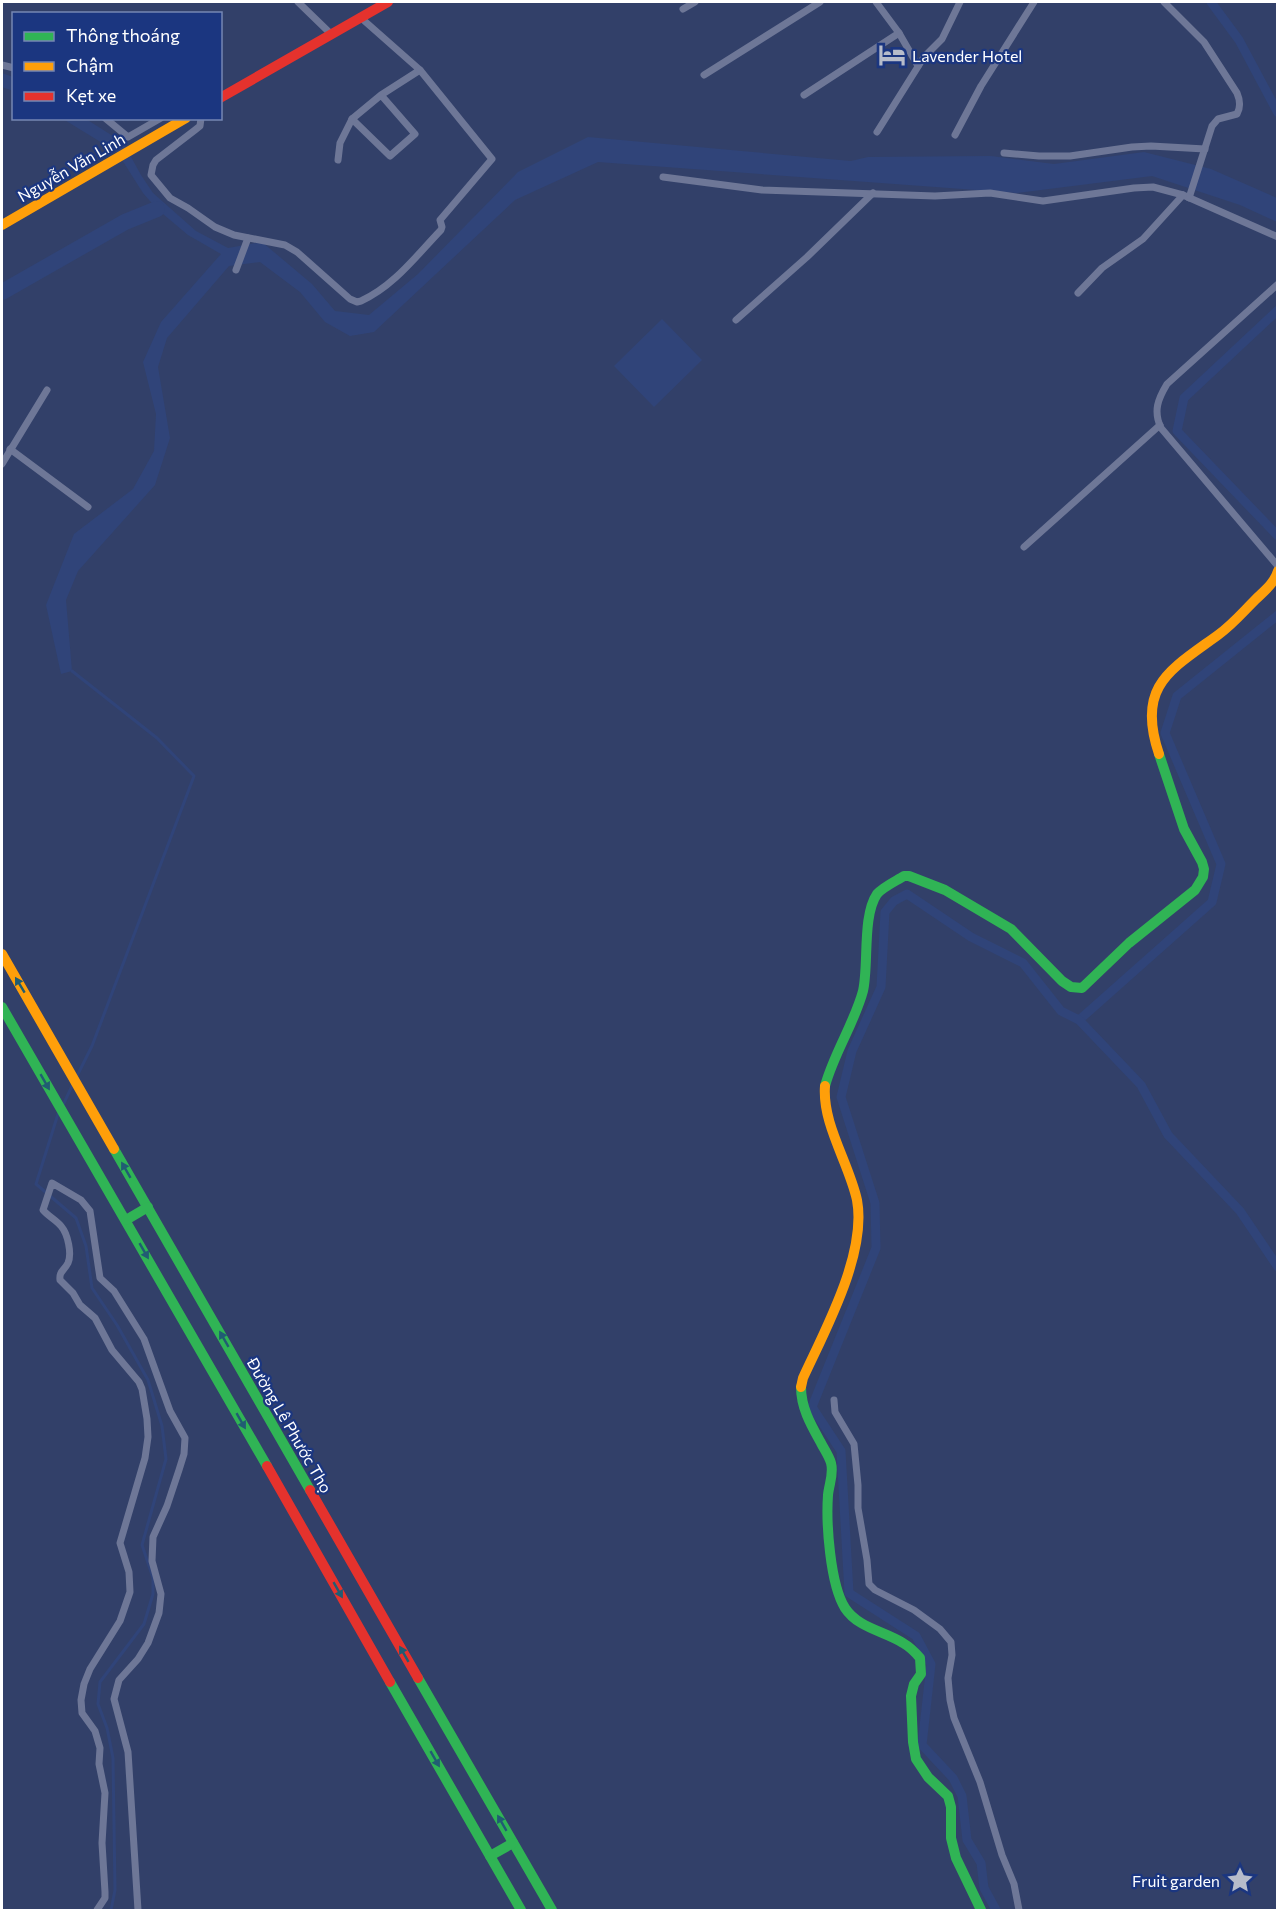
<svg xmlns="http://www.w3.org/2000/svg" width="1279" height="1912" viewBox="0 0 1279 1912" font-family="Commissioner,sans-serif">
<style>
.water{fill:#304479}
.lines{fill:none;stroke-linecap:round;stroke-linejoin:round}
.stream{stroke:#304479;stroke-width:3}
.canal{stroke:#304479;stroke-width:9}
.river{stroke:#304479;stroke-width:16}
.street{stroke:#6e7797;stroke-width:7}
.fast{stroke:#30b455;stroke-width:10}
.slow{stroke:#ff9f0a;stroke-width:10}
.jam{stroke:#e5322d;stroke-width:10}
.oneway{fill:#215c73}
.labels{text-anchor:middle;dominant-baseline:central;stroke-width:4.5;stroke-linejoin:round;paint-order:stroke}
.poi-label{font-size:16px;fill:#fff;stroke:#1b3680;text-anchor:start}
.street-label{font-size:16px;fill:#fff;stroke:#1b3680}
</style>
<rect width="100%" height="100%" fill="#324069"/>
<g class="water">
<path d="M2 73 13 77V91L2 87Z"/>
<path d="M63 119H86L116 138 125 146 141 175 153 193 196 231 228 248 262 242 312 284 335 311 369 315 418 274 518 172 588 137 851 161 868 157 991 156 1054 164 1144 152 1211 169 1277 198V222L1240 205 1152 176 1017 193 598 162 515 200 374 332 350 336 325 322 300 292 260 262 229 266 167 338 158 367 170 438 155 485 78 571 66 600 72 671 61 674 46 605 74 534 133 489 154 451 156 414 143 362 161 322 221 254 188 235 157 209 143 193 117 152Z"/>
<path d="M662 319 702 360 654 407 614 366Z"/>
</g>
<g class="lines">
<g class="stream">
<path d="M72 671 157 738 194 776 92 1046 76 1078"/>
<path d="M63 1105 73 1084"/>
<path d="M58 1114 36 1184 76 1218 86 1246 92 1288 117 1325 148 1380 162 1426 166 1459 142 1545 153 1578V1594L144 1624 100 1682 98 1704 107 1728 113 1758 115 1890 111 1910"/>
</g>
<g class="canal">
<path d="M1211 2 1239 40 1278 113"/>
<path d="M1278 310 1184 398 1177 431 1278 536"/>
<path d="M1079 1020 1212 902 1221 864 1165 733 1177 696 1278 615"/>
<path d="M996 1910 984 1888 981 1863 967 1840 962 1796 953 1778 922 1745 931 1664 916 1636 849 1593 841 1451 812 1407 876 1248 875 1203 841 1097 852 1051 881 987 885 912 894 901 907 894 971 937 1023 963 1061 1011 1079 1020 1141 1085 1168 1135 1240 1211 1278 1267"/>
</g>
<path class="river" d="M2 292 125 222 157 209"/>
<g class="street">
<path d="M298 2 331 34"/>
<path d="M876 2 899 33 918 66"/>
<path d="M1164 2 1204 42 1237 93C1240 100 1241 107 1237 114L1218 119 1212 126 1189 198"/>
<path d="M683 9 695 2"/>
<path d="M360 17 420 70 381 95 415 134 390 156 352 119 381 95"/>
<path d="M2 65 14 68"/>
<path d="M704 75 820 2"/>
<path d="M804 95 899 33"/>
<path d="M105 118 128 137 161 118"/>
<path d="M201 118 200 126 195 130 156 160 153 165 151 175 170 198 188 208 215 227 234 235 285 245 297 252 350 299 357 302 361 301C394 286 416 256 441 230L442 227 440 220 492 159 420 70"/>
<path d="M877 132 924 57 942 39 960 2"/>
<path d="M955 135 981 86 1034 2"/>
<path d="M1004 153 1039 156H1070L1132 147 1151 146 1205 149"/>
<path d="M338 160 340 143 352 119"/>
<path d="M663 177 762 190 935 196 990 193 1043 201 1134 188 1153 187 1183 195 1278 237"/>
<path d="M236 270 248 238"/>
<path d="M1278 284 1167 384C1158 399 1153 411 1161 428L1277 565 1278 569"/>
<path d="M1078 293 1102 268 1143 239 1183 195"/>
<path d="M736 320 807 257 873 193"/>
<path d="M10 449 88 507"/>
<path d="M2 464 47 390"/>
<path d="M1024 547 1160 425"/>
<path d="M834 1400 835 1412 854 1444 858 1485V1508L867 1560 869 1584 875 1590 914 1610 940 1629 951 1642 952 1655 948 1678 950 1700 954 1718 980 1782 1002 1855 1014 1884 1019 1910"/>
<path d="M97 1910 105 1898V1892L102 1843 105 1793 99 1764 100 1748 95 1731 82 1713 81 1700 84 1684 90 1669 120 1621 130 1592 129 1572 120 1543 145 1458 148 1437 147 1419 142 1389 139 1382 112 1350 95 1318 80 1305 73 1293 60 1280C59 1271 64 1271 68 1263 72 1254 68 1234 61 1226 56 1220 48 1216 43 1210L52 1183 81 1200 90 1211 100 1278 114 1291 144 1339 170 1411 185 1438 184 1454 179 1470 167 1506 153 1537 152 1561 161 1594 159 1613 148 1643 138 1659 119 1680 114 1699 128 1752 138 1910"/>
</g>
<g class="fast">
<path d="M2 1007 267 1466"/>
<path d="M825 1086C834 1053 854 1024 863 991 869 965 862 916 877 894 883 887 896 881 904 876H909L945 890 1011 929 1062 981 1071 987 1082 988 1129 943 1195 890 1203 877 1204 869 1202 862 1184 829 1159 754"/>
<path d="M114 1149 310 1490"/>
<path d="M126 1220 148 1207"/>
<path d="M801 1387C801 1408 811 1425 821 1443 824 1449 829 1456 831 1463 834 1474 829 1484 828 1495 826 1523 830 1584 845 1608 858 1628 884 1631 903 1643 910 1647 915 1652 920 1658L921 1674 914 1684 911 1696 913 1742 916 1759 928 1777 948 1796 951 1807V1838L956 1858 981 1910"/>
<path d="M418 1678 552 1910"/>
<path d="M390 1682 521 1910"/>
<path d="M490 1856 513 1843"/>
</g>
<g class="slow">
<path d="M2 225 186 118"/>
<path d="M1159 754C1136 686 1170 670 1218 635 1232 625 1243 612 1255 600 1264 591 1274 584 1278 571"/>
<path d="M2 954 114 1149"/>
<path d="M801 1387 803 1378C825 1330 867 1254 857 1200 849 1163 822 1124 825 1086"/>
</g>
<g class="jam">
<path d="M220 98 388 2"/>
<path d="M267 1466 390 1682"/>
<path d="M310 1490 418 1678"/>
</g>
</g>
<defs><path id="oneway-solid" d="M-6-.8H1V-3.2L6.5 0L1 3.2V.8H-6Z" transform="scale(1.5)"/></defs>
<g class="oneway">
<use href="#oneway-solid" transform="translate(20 985) rotate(-121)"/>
<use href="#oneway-solid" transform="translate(45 1082) rotate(60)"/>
<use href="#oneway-solid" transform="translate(126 1170) rotate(-120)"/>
<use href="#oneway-solid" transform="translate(144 1251) rotate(60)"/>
<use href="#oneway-solid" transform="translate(224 1339) rotate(-120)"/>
<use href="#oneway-solid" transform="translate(241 1421) rotate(60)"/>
<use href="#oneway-solid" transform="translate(338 1590) rotate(60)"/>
<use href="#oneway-solid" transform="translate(404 1654) rotate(-120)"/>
<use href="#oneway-solid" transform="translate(435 1759) rotate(60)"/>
<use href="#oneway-solid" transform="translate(502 1823) rotate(-120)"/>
</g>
<defs>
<symbol id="hotel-bare" viewBox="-9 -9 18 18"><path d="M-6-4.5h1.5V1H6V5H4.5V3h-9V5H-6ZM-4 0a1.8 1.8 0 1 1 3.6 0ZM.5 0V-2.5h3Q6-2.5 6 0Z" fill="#b7bcca" stroke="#1b3680" stroke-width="2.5" paint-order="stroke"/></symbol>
<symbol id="sight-bare" viewBox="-9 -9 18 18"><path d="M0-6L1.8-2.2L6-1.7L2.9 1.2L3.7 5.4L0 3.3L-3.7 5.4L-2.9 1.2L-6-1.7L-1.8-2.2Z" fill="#b7bcca" stroke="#1b3680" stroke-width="2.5" paint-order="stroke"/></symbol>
</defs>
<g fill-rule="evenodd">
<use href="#hotel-bare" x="873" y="36" width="38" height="38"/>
<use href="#sight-bare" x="1221" y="1861" width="38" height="38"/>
</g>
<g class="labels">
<g class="poi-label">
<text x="912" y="55">Lavender Hotel</text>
<text x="1220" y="1880" text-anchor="end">Fruit garden</text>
</g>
<g class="street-label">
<text transform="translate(71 167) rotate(-30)">Nguyễn Văn Linh</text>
<text transform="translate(290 1425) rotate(60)">Đường Lê Phước Thọ</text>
</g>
</g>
<rect width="1279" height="1912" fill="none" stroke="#ffffff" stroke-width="6"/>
<rect x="12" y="12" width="210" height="108" fill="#1b3680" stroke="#7686b3" stroke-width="1.5"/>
<rect x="24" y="32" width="30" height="9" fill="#30b455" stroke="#7686b3" stroke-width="1.5"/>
<text x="66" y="42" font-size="18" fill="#ffffff">Thông thoáng</text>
<rect x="24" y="62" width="30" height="9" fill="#ff9f0a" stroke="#7686b3" stroke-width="1.5"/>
<text x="66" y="72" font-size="18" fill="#ffffff">Chậm</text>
<rect x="24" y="92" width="30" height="9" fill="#e5322d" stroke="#7686b3" stroke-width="1.5"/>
<text x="66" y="102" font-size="18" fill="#ffffff">Kẹt xe</text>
</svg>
